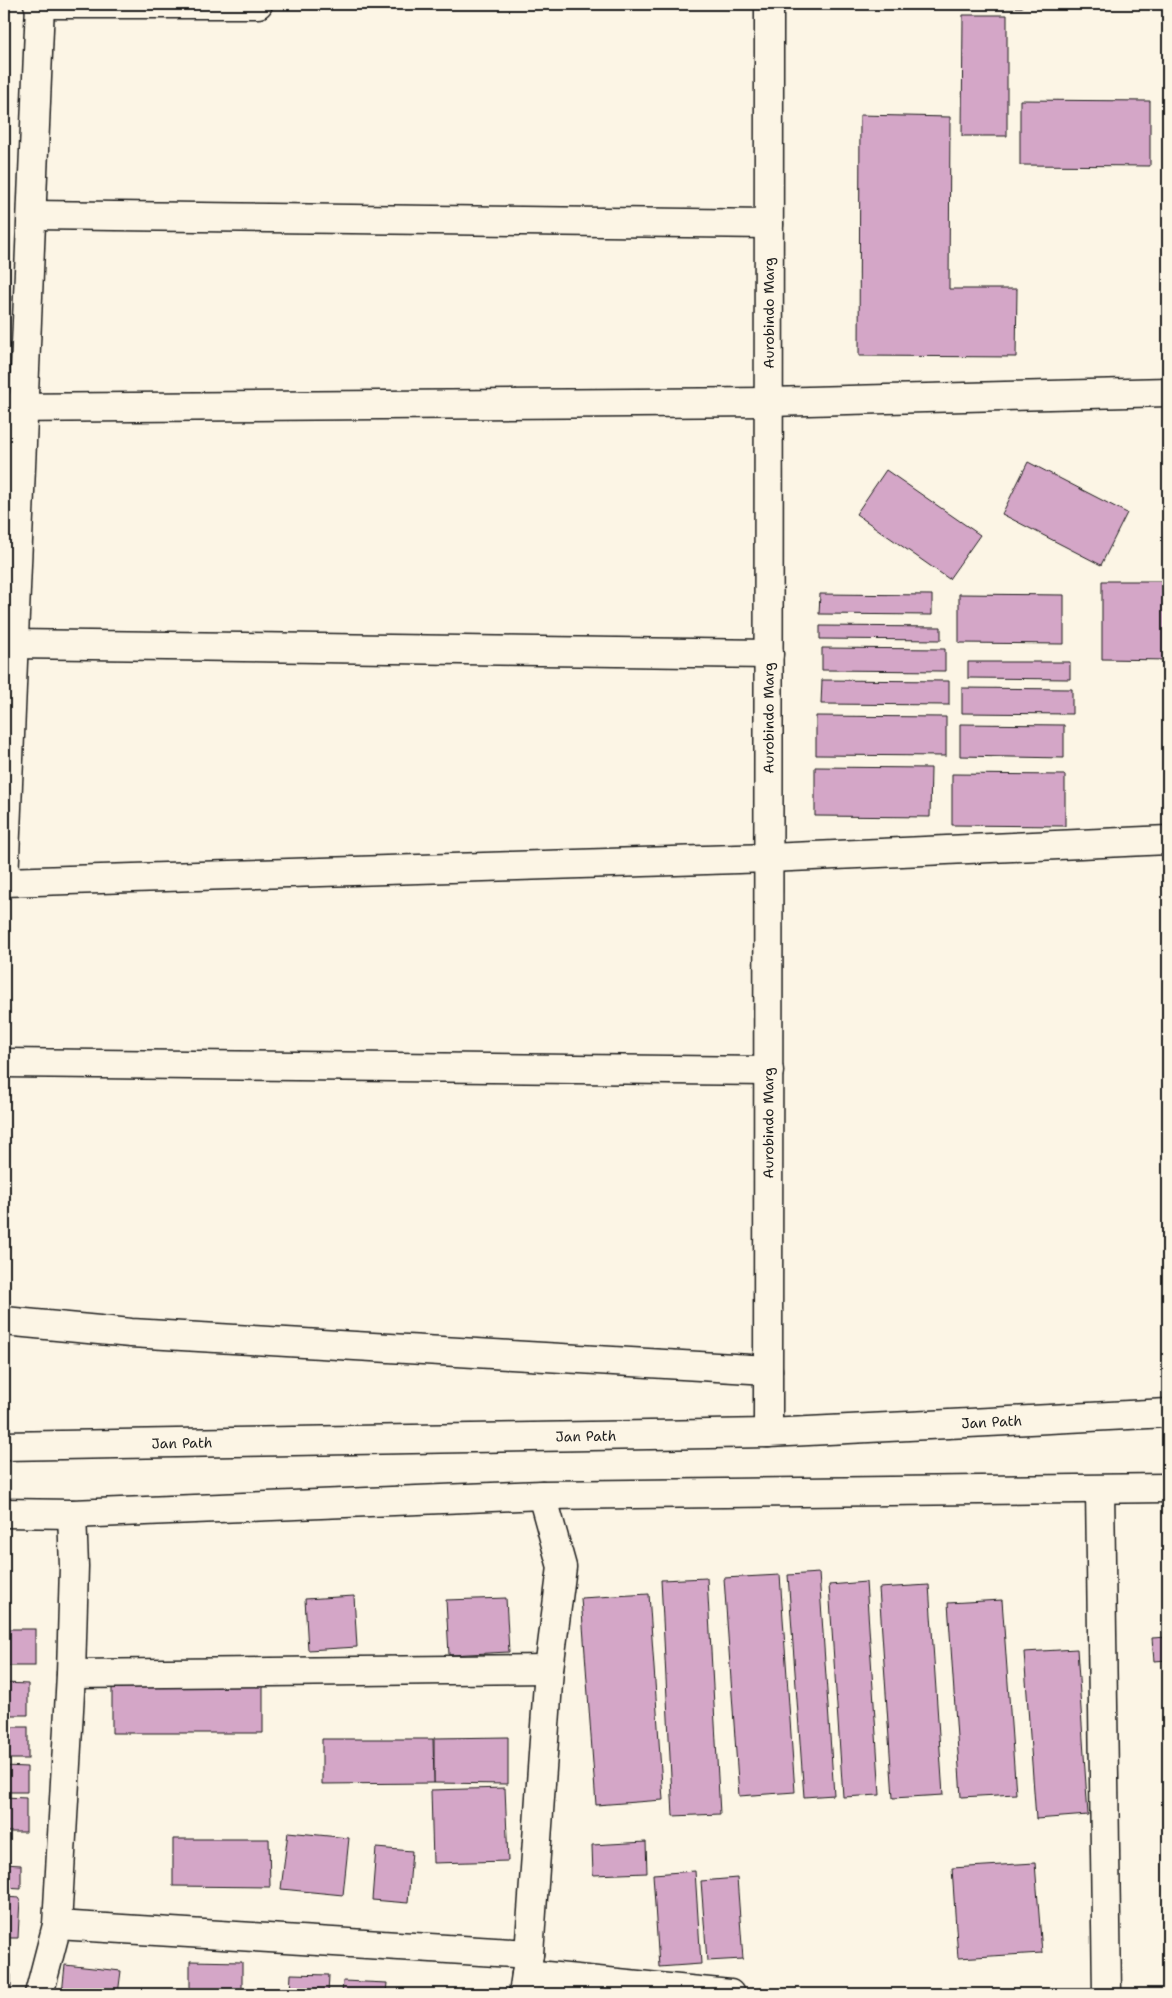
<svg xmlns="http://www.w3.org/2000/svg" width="1172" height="1998" viewBox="0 0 1172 1998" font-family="'Shantell Sans',sans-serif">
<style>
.building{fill:#d4a6c7;stroke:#1c1c1c}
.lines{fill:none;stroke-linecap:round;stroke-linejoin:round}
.street-casing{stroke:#1c1c1c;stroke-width:31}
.secondary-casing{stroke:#1c1c1c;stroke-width:31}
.street{stroke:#fcf5e5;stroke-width:28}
.secondary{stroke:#fcf5e5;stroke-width:28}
.labels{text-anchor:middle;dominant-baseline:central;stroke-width:4;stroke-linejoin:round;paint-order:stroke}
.street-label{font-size:14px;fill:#1c1c1c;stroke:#fcf5e5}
</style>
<rect width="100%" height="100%" fill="#fcf5e5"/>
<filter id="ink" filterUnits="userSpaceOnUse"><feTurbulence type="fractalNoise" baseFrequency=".02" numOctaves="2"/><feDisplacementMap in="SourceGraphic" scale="10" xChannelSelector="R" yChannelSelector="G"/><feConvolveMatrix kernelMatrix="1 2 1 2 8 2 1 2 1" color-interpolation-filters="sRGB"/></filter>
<g filter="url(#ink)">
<g class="building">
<rect x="950" y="4" width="72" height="3"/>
<path d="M963 15H1007V136H962Z"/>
<path d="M1020 100 1150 101V166L1020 165Z"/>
<path d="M860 115 950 117 949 289H1017L1016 357 859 356Z"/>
<path d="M1028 462 1127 513 1101 565 1002 514Z"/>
<path d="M886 470 980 535 949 579 856 514Z"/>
<path d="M1102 581H1168V660L1102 659Z"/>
<path d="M820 594 932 595V615L819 614Z"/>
<path d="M959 594 1064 595V644L959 643Z"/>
<path d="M820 626 941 627V640L820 639Z"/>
<path d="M822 648 945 649V671L822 670Z"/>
<path d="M968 662H1070V679L968 678Z"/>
<path d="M822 680 949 681V705L821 704Z"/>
<path d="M962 688 1072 689V714L962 713Z"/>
<path d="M816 716 946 717V756L816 755Z"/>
<path d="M960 724 1064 725V758L960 756Z"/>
<path d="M815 767 931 768 930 817 815 816Z"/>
<path d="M952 774 1065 775V826L952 825Z"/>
<path d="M819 1573 834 1795 804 1797 788 1575Z"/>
<path d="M780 1575 795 1792 739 1796 724 1578Z"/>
<path d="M707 1578 720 1814 673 1816 661 1580Z"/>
<path d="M866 1582 880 1795 843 1797 829 1585Z"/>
<path d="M929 1585 943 1795 893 1798 879 1588Z"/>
<path d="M649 1594 663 1800 596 1805 581 1598Z"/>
<path d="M354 1596 357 1647 308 1650 305 1599Z"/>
<path d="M506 1598 509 1652 449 1655 446 1600Z"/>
<path d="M1002 1600 1016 1794 961 1797 948 1603Z"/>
<rect x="4" y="1629" width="31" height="37"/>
<path d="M1168 1637V1660L1154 1661 1152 1638Z"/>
<path d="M1077 1649 1088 1815 1036 1819 1024 1652Z"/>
<path d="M112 1680 263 1681V1733H112Z"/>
<path d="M4 1683 28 1684V1715H4Z"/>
<rect x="4" y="1727" width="24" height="32"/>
<path d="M508 1737V1784L434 1783V1738Z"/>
<path d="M322 1739H433L434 1783 322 1784Z"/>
<path d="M4 1766 27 1767V1792H4Z"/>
<path d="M505 1788 508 1861 433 1863 431 1790Z"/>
<path d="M4 1797 26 1798V1832H4Z"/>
<path d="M288 1832 349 1838 343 1895 281 1889Z"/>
<path d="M173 1839H269L270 1887 173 1886Z"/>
<path d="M646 1842 647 1873 593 1875 592 1845Z"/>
<path d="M376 1848 412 1851 408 1903 372 1900Z"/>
<path d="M1035 1863 1042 1953 958 1958 952 1868Z"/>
<path d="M4 1864 21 1865V1889L4 1888Z"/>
<path d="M695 1871 701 1964 659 1967 653 1874Z"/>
<path d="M737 1878 743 1959 707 1961 701 1881Z"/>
<path d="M4 1897 20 1898 18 1938H4Z"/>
<path d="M190 1961 242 1962V1994H190Z"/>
<path d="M65 1965 121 1971 118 1994H62Z"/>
<path d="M291 1974 329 1975 328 1994H290Z"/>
<rect x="4" y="1975" width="7" height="19"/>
<path d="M343 1981 387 1983 386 1994H342Z"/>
</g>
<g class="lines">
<defs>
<g id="street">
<path d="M38 4H258"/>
<path d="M32 215 769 224"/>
<path d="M4 408 769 402 1168 392"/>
<path d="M13 644 769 654"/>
<path d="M4 881 40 4"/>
<path d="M4 882 769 858 1168 840"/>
<path d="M4 1063 769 1071"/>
<path d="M4 1321 131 1333 768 1370"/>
<path d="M1100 1490 1107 1994"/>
<path d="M71 1674 549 1669"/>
<path d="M57 1925 529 1954"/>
<path d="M526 1974 730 1994"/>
<path d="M39 1994 57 1925 71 1674 74 1566 72 1514"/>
<path d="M523 1994 529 1954 549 1669 562 1567 542 1495"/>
</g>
<g id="secondary">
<path id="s1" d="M768 1433 769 4"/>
<path id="s2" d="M4 1446 768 1433 1168 1413"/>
<path d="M4 1513 72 1514 542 1495 1168 1488"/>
</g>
</defs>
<use href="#street" class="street-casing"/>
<use href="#secondary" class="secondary-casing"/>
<use href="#street" class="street"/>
<use href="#secondary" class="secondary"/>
</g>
</g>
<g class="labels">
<g class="street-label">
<text stroke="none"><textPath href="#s1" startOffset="1120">Aurobindo Marg</textPath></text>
<text stroke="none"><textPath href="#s1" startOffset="715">Aurobindo Marg</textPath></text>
<text stroke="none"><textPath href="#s1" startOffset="310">Aurobindo Marg</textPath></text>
<text stroke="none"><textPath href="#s2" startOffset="988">Jan Path</textPath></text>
<text stroke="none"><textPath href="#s2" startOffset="582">Jan Path</textPath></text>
<text stroke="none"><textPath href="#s2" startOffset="178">Jan Path</textPath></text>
</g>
</g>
<rect width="1172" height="1998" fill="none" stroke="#fcf5e5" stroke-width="20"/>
<rect x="10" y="10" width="1152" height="1978" fill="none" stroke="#1c1c1c" stroke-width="2" filter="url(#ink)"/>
</svg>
